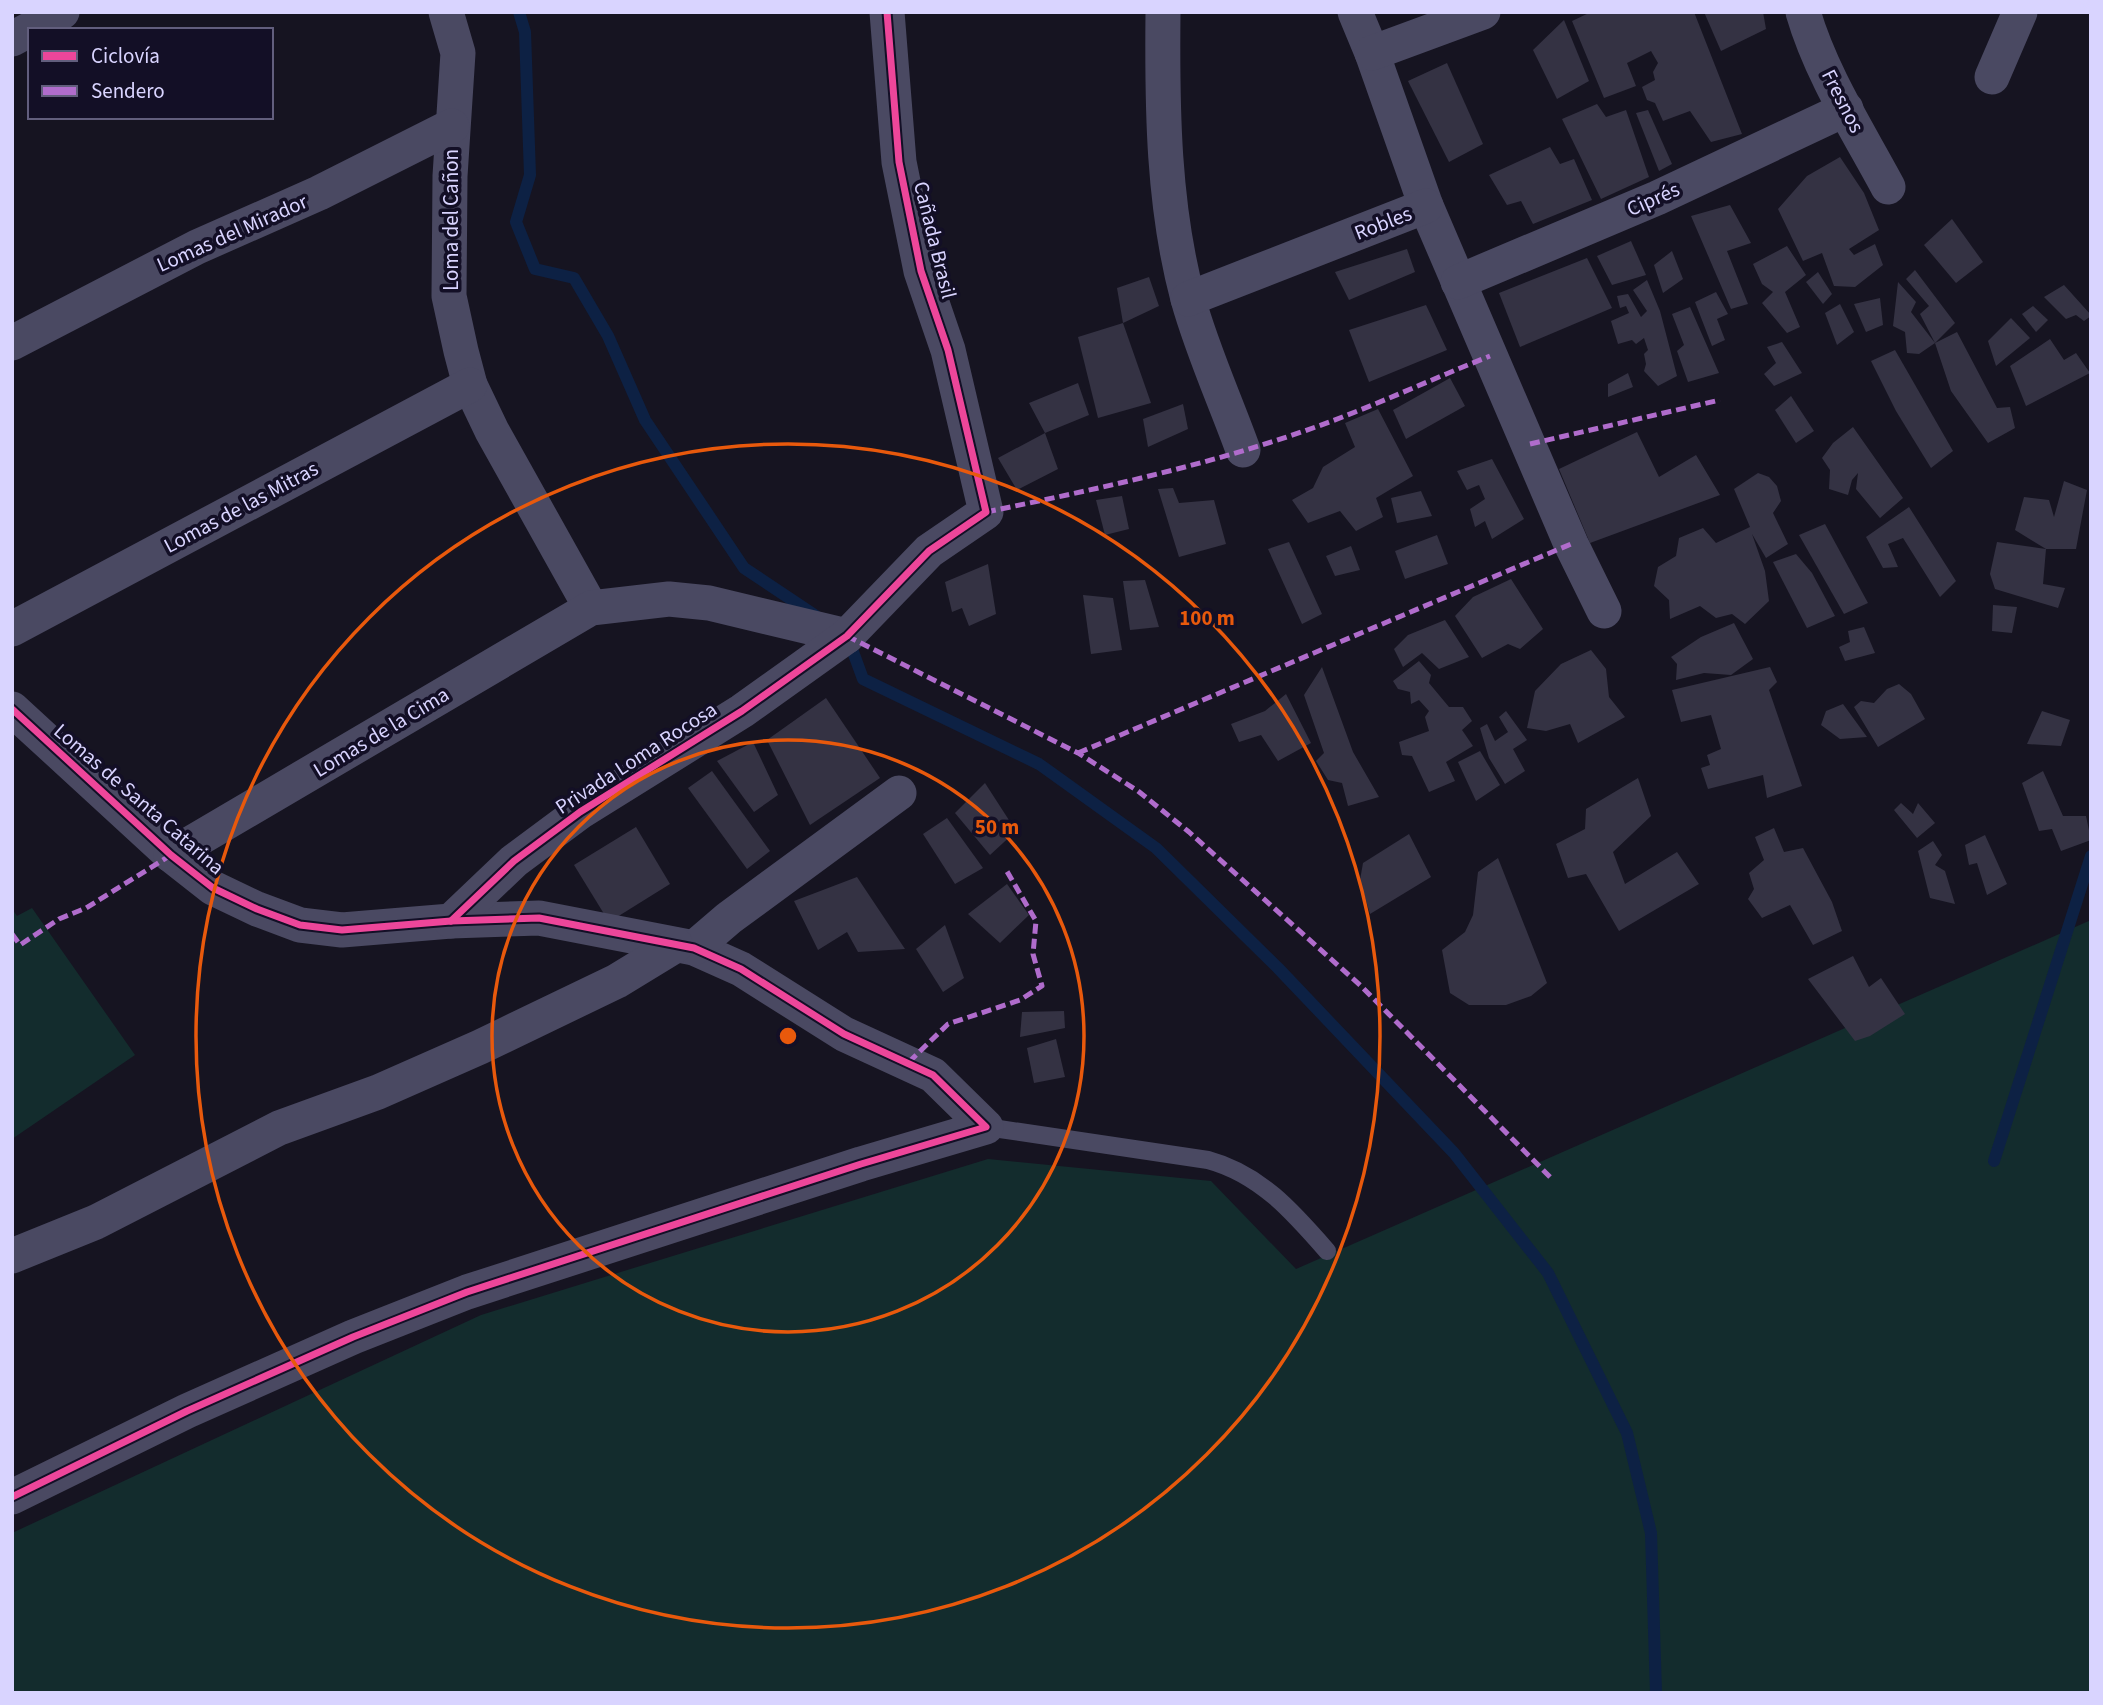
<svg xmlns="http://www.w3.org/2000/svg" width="2103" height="1705" viewBox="0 0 2103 1705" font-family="'Source Sans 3',sans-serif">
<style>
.green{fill:#132c2d}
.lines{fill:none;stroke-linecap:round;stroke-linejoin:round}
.stream{stroke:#0d2144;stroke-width:12}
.building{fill:#343243}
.service{stroke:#4a4962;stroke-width:18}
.minor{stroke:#4a4962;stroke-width:35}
.quiet{stroke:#b06ccc;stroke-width:5;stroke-dasharray:10 5;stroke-linecap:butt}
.cycleway-casing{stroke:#130f26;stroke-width:11}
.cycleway{stroke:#ed469a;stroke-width:7}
.ring{fill:none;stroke:#e8590c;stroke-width:3.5}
.labels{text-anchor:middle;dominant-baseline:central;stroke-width:7;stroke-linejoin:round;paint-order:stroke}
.street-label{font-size:21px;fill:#d9d4ff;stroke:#130f26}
.centre{fill:#e8590c;stroke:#130f26;stroke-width:3.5}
.ring-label{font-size:21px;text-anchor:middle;font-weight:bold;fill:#e8590c;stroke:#130f26;stroke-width:7;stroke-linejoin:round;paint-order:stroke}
</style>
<rect width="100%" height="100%" fill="#161421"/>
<g class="green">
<path d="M32 908 135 1055 12 1139V909L17 916Z"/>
<path d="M2091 920V1693H12V1533L481 1315 988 1159 1211 1181 1296 1269Z"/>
</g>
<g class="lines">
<g class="stream">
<path d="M519 12 525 32 530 175 516 222 535 269 574 278 608 336 645 420 744 568 816 616"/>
<path d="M848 638 863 679 1039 764 1156 848 1278 968 1454 1153 1548 1273 1627 1433 1651 1533 1656 1693"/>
<path d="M1994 1161 2091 856"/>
</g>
</g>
<g class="building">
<path d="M1591 12H1694L1742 134 1711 142 1690 111 1663 121 1655 103 1647 100 1642 87 1655 80 1653 72 1658 63 1651 51 1627 63 1636 86 1604 98 1572 21Z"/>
<path d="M1704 12H1763L1766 29 1721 51Z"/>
<path d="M1564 20 1589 81 1557 99 1533 50Z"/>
<path d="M1447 63 1483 144 1449 162 1408 81Z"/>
<path d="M1597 104 1606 117 1626 110 1649 177 1601 199 1562 119Z"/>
<path d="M1648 110 1672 164 1659 171 1636 113Z"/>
<path d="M1550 147 1560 164 1574 159 1592 200 1533 224 1521 201 1507 205 1489 175Z"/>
<path d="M1840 157 1864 193 1879 230 1849 249 1854 255 1875 244 1883 265 1855 287 1834 286 1822 253 1803 261 1778 209 1807 176Z"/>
<path d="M1730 205 1751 243 1727 251 1748 304 1731 309 1691 216Z"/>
<path d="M1952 219 1983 262 1956 283 1924 245Z"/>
<path d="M1631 241 1646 275 1612 285 1597 256Z"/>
<path d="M1787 246 1806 275 1785 292 1800 327 1787 333 1762 303 1773 292 1762 284 1753 264Z"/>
<path d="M1407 249 1415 272 1349 300 1335 272Z"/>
<path d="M1672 251 1683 279 1663 293 1654 265Z"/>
<path d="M1587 258 1612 308 1520 347 1499 293Z"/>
<path d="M1915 270 1955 323 1935 343 1919 354 1907 353 1905 332 1893 326 1898 282 1916 302 1911 312 1935 343 1920 314 1929 306 1906 279Z"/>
<path d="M1818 272 1832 294 1823 304 1806 282Z"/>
<path d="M1149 277 1159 306 1123 323 1117 288Z"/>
<path d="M1647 280 1660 311 1677 376 1658 386 1644 371 1646 364 1644 354 1648 350 1644 338 1636 344 1632 340 1618 344 1611 321 1629 313 1626 306 1620 308 1617 296 1628 294 1641 317 1647 311 1633 290Z"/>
<path d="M2064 285 2091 315V316L2084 321 2076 315 2066 319 2044 297Z"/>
<path d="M1716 292 1728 314 1717 319 1725 340 1712 346 1695 302Z"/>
<path d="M1880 298 1883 325 1866 332 1854 304Z"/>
<path d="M1840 304 1854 332 1837 345 1825 313Z"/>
<path d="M1426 305 1447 350 1369 382 1349 330Z"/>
<path d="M2033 306 2048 320 2036 332 2022 314Z"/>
<path d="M1690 307 1719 373 1688 382 1677 351 1684 345 1672 314Z"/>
<path d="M2011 318 2030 338 1996 366 1988 341Z"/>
<path d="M1123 323 1151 403 1098 418 1078 337Z"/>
<path d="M1957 332 1997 408 2010 407 2015 428 1988 443 1951 391 1935 343Z"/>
<path d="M2050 339 2064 360 2076 353 2090 373 2026 406 2010 366Z"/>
<path d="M1782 342 1802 373 1774 386 1764 374 1776 363 1767 347Z"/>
<path d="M1895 350 1953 451 1931 468 1896 411 1871 361Z"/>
<path d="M1628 373 1633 387 1608 397V384Z"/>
<path d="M1450 378 1465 406 1406 439 1393 410Z"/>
<path d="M1078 383 1089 415 1045 433 1058 469 1017 490 998 458 1045 433 1029 403Z"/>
<path d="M1791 396 1814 431 1796 443 1775 410Z"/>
<path d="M1183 404 1188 429 1148 447 1143 419Z"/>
<path d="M1378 409 1413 476 1376 498 1383 517 1356 531 1340 511 1308 523 1292 500 1313 488 1323 467 1355 447 1345 423Z"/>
<path d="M1853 427 1903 498 1880 518 1856 489 1858 473 1852 480 1848 495 1829 489 1830 470 1822 458 1833 443Z"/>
<path d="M1637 432 1659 477 1696 455 1720 495 1590 543 1559 469Z"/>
<path d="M1492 459 1524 519 1492 539 1485 521 1475 527 1470 509 1485 499 1479 485 1467 490 1457 471Z"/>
<path d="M1758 473 1769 477 1777 486 1781 501 1773 513 1788 544 1766 558 1752 534 1765 571 1769 601 1745 624 1732 614 1716 618 1700 606 1670 619 1669 600 1654 586 1658 567 1676 556 1679 538 1703 528 1716 543 1750 527 1734 489Z"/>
<path d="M2064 481 2087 490 2076 549H2046L2015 530 2024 497 2049 500 2054 517Z"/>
<path d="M1173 488 1179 503 1214 500 1226 544 1179 557 1158 489Z"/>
<path d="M1421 491 1432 516 1397 523 1391 498Z"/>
<path d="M1122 496 1129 529 1105 535 1096 500Z"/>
<path d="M1909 507 1956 581 1940 597 1903 538 1888 544 1898 567 1883 568 1866 537Z"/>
<path d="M1825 524 1868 603 1844 614 1799 535Z"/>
<path d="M1437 535 1448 564 1405 579 1395 551Z"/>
<path d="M1289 542 1322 614 1302 624 1268 549Z"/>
<path d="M1997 542 2046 549 2043 584 2065 588 2058 608 1995 589 1990 574Z"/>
<path d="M1351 546 1360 570 1335 576 1326 556Z"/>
<path d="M1796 554 1812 573 1835 616 1807 628 1773 562Z"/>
<path d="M988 564 996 614 969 626 962 608 952 612 945 582Z"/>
<path d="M1511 579 1543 629 1520 649 1508 644 1482 658 1455 616 1473 597Z"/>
<path d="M1145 580 1159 627 1130 630 1123 581Z"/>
<path d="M1083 595 1113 598 1122 650 1091 654Z"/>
<path d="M1993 605 2017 607 2012 633 1992 631Z"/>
<path d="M1445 620 1469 657 1439 669 1422 653 1403 667 1394 649 1408 635Z"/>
<path d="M1734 623 1753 659 1731 675 1704 673 1676 680 1677 664 1671 657 1701 637Z"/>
<path d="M1864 627 1875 653 1845 661 1839 647 1850 642 1848 631Z"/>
<path d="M1591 650 1606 669 1609 697 1625 717 1578 743 1570 724 1546 731 1527 728 1535 691 1561 664Z"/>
<path d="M1419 661 1431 675 1429 683 1449 707H1463L1472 721 1462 730 1473 746 1446 762 1455 781 1429 792 1412 756 1402 755 1399 742 1429 731 1425 717 1429 711 1419 700 1411 704 1410 692 1398 689 1393 681Z"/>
<path d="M1322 667 1353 752 1379 797 1348 806 1342 783 1328 780 1316 761 1324 753 1304 695Z"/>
<path d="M1770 667 1777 682 1769 690 1802 786 1767 798 1763 775 1708 789 1701 768 1710 765 1707 755 1721 749 1711 715 1681 722 1672 690Z"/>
<path d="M1899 684 1911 694 1925 719 1878 747 1854 707 1861 701 1874 703 1887 689Z"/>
<path d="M1286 694 1311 743 1278 761 1261 735 1239 742 1231 724 1265 711Z"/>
<path d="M826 698 880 778 810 825 767 740Z"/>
<path d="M1843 704 1867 737 1840 739 1821 725 1826 711Z"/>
<path d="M1506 711 1527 740 1513 749 1525 771 1505 784 1489 758 1480 728 1487 724 1495 741 1508 732 1499 717Z"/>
<path d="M2042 711 2070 720 2061 746 2027 744Z"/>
<path d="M753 742 778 795 754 812 717 761Z"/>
<path d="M1480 751 1500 785 1476 801 1458 762Z"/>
<path d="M712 771 770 851 747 869 688 788Z"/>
<path d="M2043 771 2063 816H2086L2091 840 2061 851 2052 829 2039 831 2022 783Z"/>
<path d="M1638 778 1651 816 1613 852 1625 884 1677 852 1699 884 1619 931 1586 874 1568 878 1556 844 1585 829 1586 809Z"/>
<path d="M985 783 1016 831 990 855 955 813Z"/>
<path d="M1901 803 1913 814 1918 803 1935 823 1917 838 1894 810Z"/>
<path d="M947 818 983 868 955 884 923 834Z"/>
<path d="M636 827 670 884 609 922 574 865Z"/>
<path d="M1774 828 1784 852 1803 848 1832 902 1842 931 1813 945 1790 905 1762 918 1748 899 1754 889 1749 873 1764 860 1755 837Z"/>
<path d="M1409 834 1431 877 1370 914 1360 880 1363 863Z"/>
<path d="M1985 835 2007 884 1987 895 1977 863 1969 865 1965 845Z"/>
<path d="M1933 841 1942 855 1935 865 1945 871 1955 904 1930 898 1918 851Z"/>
<path d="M1498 858 1547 983 1531 996 1506 1005H1469L1450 993 1442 950 1465 932 1473 915 1478 872Z"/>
<path d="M857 877 905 949 858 952 847 932 818 950 794 901Z"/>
<path d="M1007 884 1029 915 1000 943 968 914Z"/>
<path d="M945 925 964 978 943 992 916 949Z"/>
<path d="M1853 956 1869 987 1881 978 1905 1014 1870 1036 1855 1041 1808 979Z"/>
<path d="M1064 1011 1065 1028 1020 1037 1022 1012Z"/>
<path d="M1056 1039 1065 1077 1034 1083 1027 1048Z"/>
</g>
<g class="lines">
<path class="service" d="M986 1127 1208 1160C1260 1174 1293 1212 1327 1251"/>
<g class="minor">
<path d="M446 12 458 53 450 176 449 296 461 351 470 385 492 431 591 608"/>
<path d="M1163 12C1162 108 1163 206 1188 299 1202 350 1225 400 1243 450"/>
<path d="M1355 12 1372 53 1426 206 1571 544 1604 611"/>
<path d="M1803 12C1821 74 1858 131 1888 187"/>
<path d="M12 39 62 12"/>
<path d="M1372 53 1483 12"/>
<path d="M1992 77 2020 12"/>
<path d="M1458 282 1657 198 1846 109"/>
<path d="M1188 299 1426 206"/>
<path d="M12 343 197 247 319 193 452 126"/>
<path d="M12 629 470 385"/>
<path d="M12 709 171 855 213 888 257 909 300 925 342 930 451 921 539 918 694 948 741 969 844 1034 933 1075 986 1127 861 1164 467 1292 353 1337 187 1411 12 1497"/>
<path d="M171 855 591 608 669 599 709 603 847 636"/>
<path d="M451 921 514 861 580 812 742 711 847 636 929 551 986 512 948 350 921 271 899 162 887 12"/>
<path d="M694 948 729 918 899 793"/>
<path d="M12 1256 96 1222 279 1128 378 1092 480 1047 617 981 676 945"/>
</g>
<g class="quiet">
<path d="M1530 444 1720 400"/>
<path d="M986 512C1102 488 1220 463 1332 421 1385 401 1437 377 1490 356"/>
<path d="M847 636 1078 753 1138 791 1189 832 1361 986 1551 1178"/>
<path d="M1078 753 1571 544"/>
<path d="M12 934 20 945 59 919 86 908 171 855"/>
<path d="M909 1062 948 1024 1020 1000 1042 986 1033 954 1036 921 1005 868"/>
</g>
<defs>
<g id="cycleway">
<path d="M12 709 171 855 213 888 257 909 300 925 342 930 451 921 539 918 694 948 741 969 844 1034 933 1075 986 1127 861 1164 467 1292 353 1337 187 1411 12 1497"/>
<path d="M451 921 514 861 580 812 742 711 847 636 929 551 986 512 948 350 921 271 899 162 887 12"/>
</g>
</defs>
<use href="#cycleway" class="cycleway-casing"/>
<use href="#cycleway" class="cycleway"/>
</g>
<g class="ring">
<circle cx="788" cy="1036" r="296"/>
<circle cx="788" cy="1036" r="592"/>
</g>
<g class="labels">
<g class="street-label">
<text transform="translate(1843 101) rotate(63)">Fresnos</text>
<text transform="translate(1653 199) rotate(-24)">Ciprés</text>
<text transform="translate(451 220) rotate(-90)">Loma del Cañon</text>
<text transform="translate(1383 223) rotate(-21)">Robles</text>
<text transform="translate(232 233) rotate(-24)">Lomas del Mirador</text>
<text transform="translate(935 240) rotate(76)">Cañada Brasil</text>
<text transform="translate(241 507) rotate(-28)">Lomas de las Mitras</text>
<text transform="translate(381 732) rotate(-31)">Lomas de la Cima</text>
<text transform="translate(636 758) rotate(-33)">Privada Loma Rocosa</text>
<text transform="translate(139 799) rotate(41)">Lomas de Santa Catarina</text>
</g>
</g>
<circle cx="788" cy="1036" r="10" class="centre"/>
<g class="ring-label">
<text x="1207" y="625">100 m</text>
<text x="997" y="834">50 m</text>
</g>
<rect width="2103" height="1705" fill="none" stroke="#d9d4ff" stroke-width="28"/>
<rect x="28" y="28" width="245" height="91" fill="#130f26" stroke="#625e7d" stroke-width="2"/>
<rect x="42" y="51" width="35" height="10" fill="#ed469a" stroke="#625e7d" stroke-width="2"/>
<text x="91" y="63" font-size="21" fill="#d9d4ff">Ciclovía</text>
<rect x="42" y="86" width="35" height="10" fill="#b06ccc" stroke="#625e7d" stroke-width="2"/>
<text x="91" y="98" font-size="21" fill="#d9d4ff">Sendero</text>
</svg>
